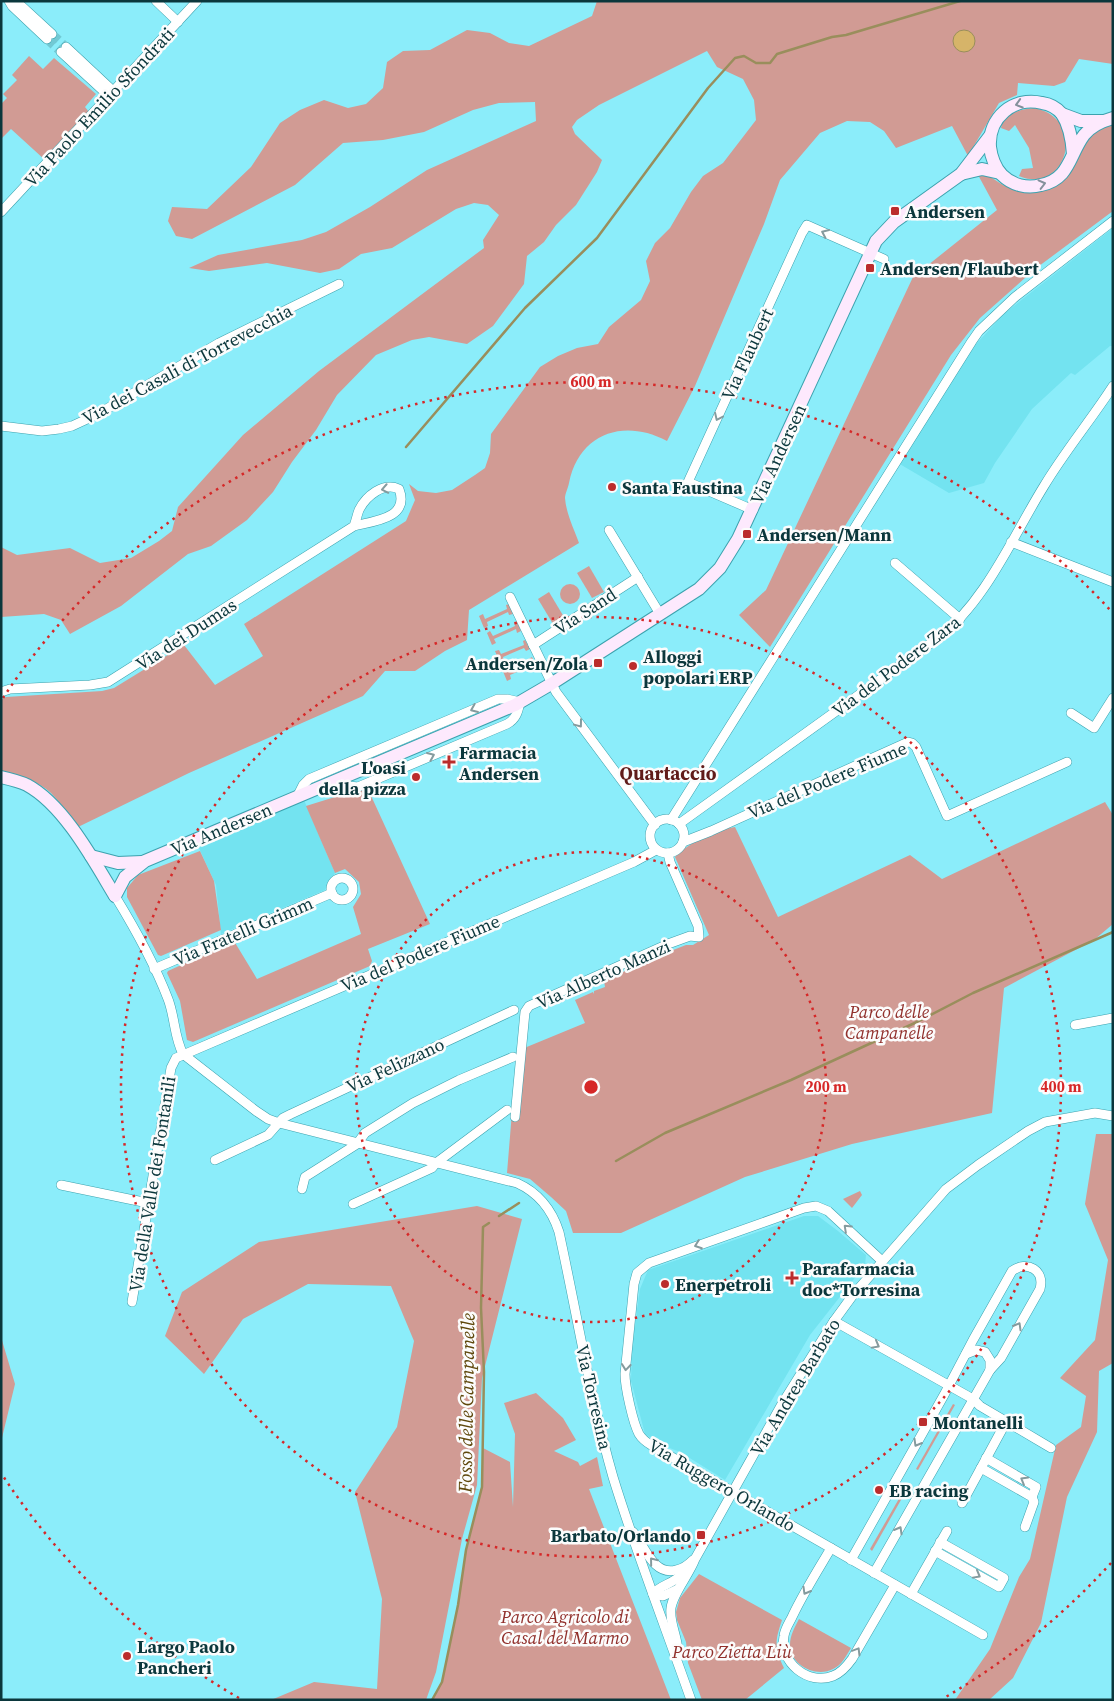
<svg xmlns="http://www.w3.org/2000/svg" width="1114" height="1701" viewBox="0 0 1114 1701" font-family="'Source Serif 4',serif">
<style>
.built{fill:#73e3f0}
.green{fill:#d19b94}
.water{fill:#d6b469;stroke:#998e5c}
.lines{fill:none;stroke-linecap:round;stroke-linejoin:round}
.stream{stroke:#998e5c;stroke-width:2.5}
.street-tunnel{stroke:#71c9d4;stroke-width:9;stroke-dasharray:9 4.5;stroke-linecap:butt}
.street-casing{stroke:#3ca2ae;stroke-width:10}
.secondary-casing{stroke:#3ca2ae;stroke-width:14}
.street{stroke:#fff;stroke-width:9}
.secondary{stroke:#fde9fd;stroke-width:12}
.oneway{stroke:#84909c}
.oneway2{stroke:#859b9e}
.ring{fill:none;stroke:#d62828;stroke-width:2.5;stroke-dasharray:2.5 5}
.poi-dot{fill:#bb2c2c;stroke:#fcfcfc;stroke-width:2}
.labels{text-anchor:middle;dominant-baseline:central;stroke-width:5;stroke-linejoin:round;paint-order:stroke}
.street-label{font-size:18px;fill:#0b373c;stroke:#fcfcfc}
.poi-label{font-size:18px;font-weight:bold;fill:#0b373c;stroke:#fcfcfc;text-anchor:start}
.park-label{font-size:18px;font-style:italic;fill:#91302c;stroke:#fcfcfc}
.neighbourhood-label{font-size:19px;font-weight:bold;fill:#601b19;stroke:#fcfcfc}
.water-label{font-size:19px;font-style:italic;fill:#5f480c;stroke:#fcfcfc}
.centre{fill:#d62828;stroke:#fcfcfc;stroke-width:2.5}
.ring-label{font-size:15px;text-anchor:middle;font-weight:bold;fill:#d62828;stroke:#fcfcfc;stroke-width:5;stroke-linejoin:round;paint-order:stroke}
</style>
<rect width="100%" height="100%" fill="#8bedfa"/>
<g class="built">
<path d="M1113 228V346H1110L1075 375 1071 373 1032 409 995 463 984 483 949 493 898 463 975 345 1005 313Z"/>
<path d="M304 800 335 873 325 890 221 934 216 885 198 846Z"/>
<path d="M804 1216H818L838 1231 866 1255 865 1265 810 1335 725 1480 680 1452 662 1445 645 1434 631 1381 632 1346 640 1289 648 1270Z"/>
</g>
<g class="green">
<path d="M597 1H1113V64L1079 59 1065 82 1054 86 1018 83 1017 95 999 103 968 156 952 126 896 148 884 131 870 122 847 121 820 133 780 180 764 224 695 386 667 441C624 418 579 433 569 483 568 488 565 494 565 498 566 513 574 529 579 543L469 610 467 640 445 651 415 671H385L363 696 189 773 78 827C69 816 61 803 51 793 38 781 18 774 1 771V700L6 697 102 691 114 688 184 645 215 685 263 656 244 624 406 521 415 500 409 484 418 491 436 493 452 490 475 475 485 468 490 453 491 434 540 367 558 356 577 348 598 344 609 327 641 300 650 281 646 261 655 243 670 228 691 192 703 176 723 163 756 120 754 100 743 79 717 67 707 51 599 105 577 120 572 127 575 134 602 160 597 172 576 205 556 225 544 242 527 256 524 284 493 326 467 344 429 337 412 340 376 355 337 395 316 430 292 462 273 492 247 520 211 546 188 554 121 606 70 634 61 620 44 614 1 617V547L17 555 70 548 100 563 131 558 159 541 172 531 178 507 243 435 319 371 484 248 483 240 499 215 488 205 474 203 456 209 392 248 361 254 339 269 320 273 267 263 209 271 189 268 218 255 302 240 326 232 370 207 427 170 536 121 535 102 499 103 473 110 424 132 383 140 343 143 295 185 192 239 176 236 168 221 172 207 207 209 251 167 280 123 300 110 324 100 348 108 366 104 383 88 387 62 403 51 430 50 467 30 490 33 509 43 529 46 592 16Z"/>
<path d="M29 56 43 69 54 58 96 94 85 107 89 112 45 160 11 129 1 139V104L7 98 3 94 17 80 12 75Z"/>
<path d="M1034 108C1042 110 1049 112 1055 118 1078 138 1063 183 1030 179 1027 179 1022 177 1019 176L1022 169 1033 168 1029 148 1015 125 1009 131 1001 128C1004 113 1021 109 1034 108Z"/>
<path d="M1113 123V211L1035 269 980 318 951 355 770 647 739 615 766 590 913 277 997 210 977 173C988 173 994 180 1003 185 1014 190 1025 190 1036 191L1086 140 1099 128Z"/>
<path d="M589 566 604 592 592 598 577 573Z"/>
<circle cx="570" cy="594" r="10"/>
<path d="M549 592 564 617 553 624 538 599Z"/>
<path d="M509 604 513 614 509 615 508 612 487 622 488 626 484 628 479 616 483 614 485 619 507 609 506 605Z"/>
<path d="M517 621 521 631 517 633 516 629 494 639 496 643 492 645 487 633 490 631 493 636 515 626 514 622Z"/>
<path d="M525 640 530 649 526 651 524 648 503 657 504 662 500 663 495 651 499 650 501 654 524 645 523 641Z"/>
<path d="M532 657 536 667 533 669 531 666 510 675 511 679 507 681 502 669 506 668 508 672 531 662 529 659Z"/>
<path d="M367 787 430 924 368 949 372 961 370 966 193 1042 187 1040 180 1001 167 973 168 971 234 941 257 979 361 934 353 907 361 894 359 882 345 869 335 873 306 806Z"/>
<path d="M1105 802 1113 815V924L1094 940 1004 988 992 1113 852 1144 745 1177 621 1233H573L566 1211 551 1197 530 1179 507 1173 517 1051 585 1023 575 1000 593 992 594 994V991L605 987 604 981 650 959 686 945H693L709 935 675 857C690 842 714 830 735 827L778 917 910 855 942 879Z"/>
<path d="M200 851 214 881 221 930 161 956 158 955 127 897V888L138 875Z"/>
<path d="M1096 1134H1113V1363L1099 1371 1097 1432 1067 1497 1041 1623 1013 1678 989 1700H955L990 1649 1019 1577 1030 1559 1056 1445 1081 1427 1086 1396 1060 1378 1095 1340 1108 1260 1085 1204Z"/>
<path d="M860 1191 862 1195 852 1208 843 1199Z"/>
<path d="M477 1206 522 1219 482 1378 477 1485 462 1539 436 1672 426 1700H271L314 1682 377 1689 382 1599 355 1492 397 1427 414 1341 391 1286 308 1284 243 1319 204 1374 165 1336 182 1292 259 1242Z"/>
<path d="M1 1337 15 1384 1 1442V1487Z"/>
<path d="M536 1393 563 1418 576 1440 554 1451 578 1462 580 1466 597 1457 603 1486 589 1489 671 1700H432L442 1682 458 1605 466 1550 482 1487 483 1448 510 1462 513 1507 515 1434 504 1403Z"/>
<path d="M953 1404 955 1405 918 1470 916 1469Z"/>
<path d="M908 1483 910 1484 872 1551 870 1549Z"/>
<path d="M699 1574 782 1620C775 1641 774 1647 784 1668L745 1700H702L688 1663 686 1642 677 1620 676 1612 680 1598Z"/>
<path d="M799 1619 851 1648C846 1656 842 1665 833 1669 816 1678 790 1665 790 1645 790 1635 795 1627 799 1619Z"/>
</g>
<circle class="water" cx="964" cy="41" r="11"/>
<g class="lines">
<g class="stream">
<path d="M406 447 525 308 597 238 708 88 735 58 744 56 756 63H770L777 54 832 37 846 35 960 1"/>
<path d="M616 1161 665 1133 791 1080 919 1021 973 993 1113 932"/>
<path d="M499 1216 519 1203"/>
<path d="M432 1700 442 1682 458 1605 466 1550 482 1487 484 1372 481 1308 483 1227 489 1223"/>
</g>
<g class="street-tunnel">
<path d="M52 34 66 47"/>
<path d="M47 39 61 52"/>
</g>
<defs>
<g id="street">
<path d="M9 1 12 6 47 39"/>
<path d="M16 1 52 34"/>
<path d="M156 1 178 22"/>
<path d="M66 47 113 91"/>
<path d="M61 52 109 96"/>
<path d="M1 212 197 1"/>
<path d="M1 426 42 431 59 429 72 426 98 414 219 343 339 284"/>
<path d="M753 510 688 482 802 233 807 225 884 259"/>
<path d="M609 530 660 614"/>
<path d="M1011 542 1113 582"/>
<path d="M895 563 960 619"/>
<path d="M510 597 556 692 655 825"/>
<path d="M533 645 638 577"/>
<path d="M1 692 10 689 90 685 108 682 354 526C375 521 410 518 399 489 383 482 366 496 359 510 357 515 356 521 354 526"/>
<path d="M1071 713 1094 728 1113 698"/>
<path d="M297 797 303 785 309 779 498 699H507L520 702C518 712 516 719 507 724L358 787 349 786 338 780"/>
<circle cx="667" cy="836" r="17"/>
<path d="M671 820 972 341 979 331 1015 297 1113 221"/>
<path d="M679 824 938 638C985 603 1013 536 1044 486 1065 451 1091 420 1113 386"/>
<path d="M683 842 711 831 908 742 912 743 916 747 947 816 1067 762"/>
<circle cx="342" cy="889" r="11"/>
<path d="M115 896C134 927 155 965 168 999 175 1017 174 1037 183 1054L256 1111 268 1119 279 1123 517 1183C539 1193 552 1210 559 1232 577 1314 590 1397 613 1477 636 1552 665 1626 691 1700"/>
<path d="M154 969 332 893"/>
<path d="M1075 1025 1113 1018"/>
<path d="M515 1117 525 1012 529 1006 668 944 690 936 699 937 698 926 670 862 668 853"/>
<path d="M215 1160 268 1135 283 1118 291 1114 514 1010"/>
<path d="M61 1185 148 1203"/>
<path d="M302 1189 305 1177 357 1144 365 1133 413 1103 459 1080 513 1057"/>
<path d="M353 1204 432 1168 436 1163 507 1110"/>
<path d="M882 1261 828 1211 816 1206 804 1208 649 1263 637 1273 634 1284 625 1374C625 1387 633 1423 639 1434 642 1439 646 1442 651 1445L983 1635"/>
<path d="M132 1302 171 1068 176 1058 634 862 656 850"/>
<path d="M834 1321 973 1399 980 1406 1051 1448"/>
<path d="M966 1354 976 1350 985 1352 990 1360V1370"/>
<path d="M981 1468 1032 1497 1036 1487 986 1458"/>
<path d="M962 1503 1006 1422"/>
<path d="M1025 1527 1034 1502 1032 1497"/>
<path d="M633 1532C645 1546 653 1576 676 1570 683 1569 688 1565 693 1560"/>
<path d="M831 1548C818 1570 804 1592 793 1615 790 1622 785 1628 784 1636 779 1662 808 1686 833 1676 841 1673 847 1666 852 1659L895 1585"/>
<path d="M935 1551 999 1587 1004 1578 940 1542"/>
<path d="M851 1560 944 1395 973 1340 1012 1271C1027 1260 1045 1270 1040 1289L1001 1358 990 1370 874 1573"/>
<path d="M653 1594C662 1583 675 1585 686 1569"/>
<path d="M653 1594 663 1596 678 1589"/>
<path d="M911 1594 947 1531"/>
<path d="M678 1652C678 1637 669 1623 671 1608 673 1593 689 1575 695 1559L782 1404 834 1321 853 1295 946 1189 978 1165 1028 1131 1045 1122 1095 1113 1113 1116"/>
</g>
<g id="secondary">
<path d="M1062 114 1081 121H1103"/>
<path d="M1073 154C1072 140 1070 126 1062 114 1057 108 1049 104 1042 103 1013 96 988 118 990 147 991 156 995 168 1002 175 1012 185 1027 189 1041 185 1070 179 1069 155 1084 135 1091 126 1102 121 1113 118"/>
<path d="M961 174 982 169 1000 173"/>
<path d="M1 777C10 779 19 781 27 785 64 805 94 861 115 896"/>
<path d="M91 856 118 863 142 862"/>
<path d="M115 896 125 877 145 861 515 705 551 684 699 589 720 568 738 539 876 241 894 222 961 174 990 136"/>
</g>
</defs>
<use href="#street" class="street-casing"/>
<use href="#secondary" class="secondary-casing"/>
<use href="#street" class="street"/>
<use href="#secondary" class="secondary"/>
</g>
<defs><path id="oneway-chevron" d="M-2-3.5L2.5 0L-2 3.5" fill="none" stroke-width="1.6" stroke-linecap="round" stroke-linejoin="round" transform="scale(1.25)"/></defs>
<g class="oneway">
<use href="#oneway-chevron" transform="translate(1019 104) rotate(163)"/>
<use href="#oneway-chevron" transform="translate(1042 184) rotate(-14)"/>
</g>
<g class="oneway2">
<use href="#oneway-chevron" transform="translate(825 233) rotate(-155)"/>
<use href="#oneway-chevron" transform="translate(718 417) rotate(115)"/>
<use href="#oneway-chevron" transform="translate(385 489) rotate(169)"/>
<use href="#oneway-chevron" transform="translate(474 709) rotate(157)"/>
<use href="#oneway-chevron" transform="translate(579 724) rotate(53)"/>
<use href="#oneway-chevron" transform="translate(431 756) rotate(-23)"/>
<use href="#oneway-chevron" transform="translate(847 1228) rotate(-137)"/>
<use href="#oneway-chevron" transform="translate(698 1245) rotate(160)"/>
<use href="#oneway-chevron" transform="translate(1018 1326) rotate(-60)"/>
<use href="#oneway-chevron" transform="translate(876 1345) rotate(29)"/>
<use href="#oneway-chevron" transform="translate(626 1367) rotate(96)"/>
<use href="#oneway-chevron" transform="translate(917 1443) rotate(120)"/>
<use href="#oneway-chevron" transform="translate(1024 1480) rotate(-150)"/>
<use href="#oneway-chevron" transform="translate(899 1530) rotate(-60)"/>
<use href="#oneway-chevron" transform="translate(653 1561) rotate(-129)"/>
<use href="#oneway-chevron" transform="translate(977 1575) rotate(29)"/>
<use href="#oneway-chevron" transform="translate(806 1591) rotate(120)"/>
<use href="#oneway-chevron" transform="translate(857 1651) rotate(-59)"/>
</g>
<g class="ring">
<circle cx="591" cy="1087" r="235"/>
<circle cx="591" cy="1087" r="470"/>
<path d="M1111 1563A705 705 0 0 1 944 1698M239 1698A705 705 0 0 1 3 1476M3 698A705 705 0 0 1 1111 611"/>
</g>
<g class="poi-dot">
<rect x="890" y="206" width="10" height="10" rx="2.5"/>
<rect x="865" y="263" width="10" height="10" rx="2.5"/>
<circle cx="612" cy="487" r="5"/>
<rect x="742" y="529" width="10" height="10" rx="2.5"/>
<rect x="593" y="658" width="10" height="10" rx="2.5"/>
<circle cx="633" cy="666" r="5"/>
<path d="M446.5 754.5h5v5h5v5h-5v5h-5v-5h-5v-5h5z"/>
<circle cx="416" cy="777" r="5"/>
<path d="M789.5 1270.5h5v5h5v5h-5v5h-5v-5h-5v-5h5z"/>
<circle cx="665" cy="1284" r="5"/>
<rect x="918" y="1417" width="10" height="10" rx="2.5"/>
<circle cx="879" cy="1490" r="5"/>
<rect x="696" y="1530" width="10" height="10" rx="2.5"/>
<circle cx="127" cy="1656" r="5"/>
</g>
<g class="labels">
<g class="street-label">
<text transform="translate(99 107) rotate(-47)">Via Paolo Emilio Sfondrati</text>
<text transform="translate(747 354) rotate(-65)">Via Flaubert</text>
<text transform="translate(187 364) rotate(-28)">Via dei Casali di Torrevecchia</text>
<text transform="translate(778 454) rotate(-65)">Via Andersen</text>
<text transform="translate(585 611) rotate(-33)">Via Sand</text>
<text transform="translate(186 634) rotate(-33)">Via dei Dumas</text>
<text transform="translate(896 666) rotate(-37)">Via del Podere Zara</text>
<text transform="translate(827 780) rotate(-23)">Via del Podere Fiume</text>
<text transform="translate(221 829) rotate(-23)">Via Andersen</text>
<text transform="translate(243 931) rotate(-23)">Via Fratelli Grimm</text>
<text transform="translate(420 953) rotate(-23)">Via del Podere Fiume</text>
<text transform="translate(603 974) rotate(-24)">Via Alberto Manzi</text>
<text transform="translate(395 1065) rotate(-25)">Via Felizzano</text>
<text transform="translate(152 1184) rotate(-81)">Via della Valle dei Fontanili</text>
<text transform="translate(795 1387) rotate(-59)">Via Andrea Barbato</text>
<text transform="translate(594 1397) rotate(77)">Via Torresina</text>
<text transform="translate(722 1485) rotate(30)">Via Ruggero Orlando</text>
</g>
<g class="poi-label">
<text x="905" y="211">Andersen</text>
<text x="880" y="268">Andersen/Flaubert</text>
<text x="622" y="487">Santa Faustina</text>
<text x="757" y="534">Andersen/Mann</text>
<text x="643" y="656">Alloggi<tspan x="643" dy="21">popolari ERP</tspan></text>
<text x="588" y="663" text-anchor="end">Andersen/Zola</text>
<text x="459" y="752">Farmacia<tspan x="459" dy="21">Andersen</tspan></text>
<text x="406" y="767" text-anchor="end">L'oasi<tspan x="406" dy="21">della pizza</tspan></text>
<text x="802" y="1268">Parafarmacia<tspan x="802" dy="21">doc*Torresina</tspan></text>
<text x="675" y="1284">Enerpetroli</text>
<text x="933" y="1422">Montanelli</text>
<text x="889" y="1490">EB racing</text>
<text x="691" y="1535" text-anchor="end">Barbato/Orlando</text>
<text x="137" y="1646">Largo Paolo<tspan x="137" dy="21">Pancheri</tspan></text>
</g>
<g class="park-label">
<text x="889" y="1011">Parco delle<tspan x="889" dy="21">Campanelle</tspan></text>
<text x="565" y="1616">Parco Agricolo di<tspan x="565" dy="21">Casal del Marmo</tspan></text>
<text x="732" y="1651">Parco Zietta Liù</text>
</g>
<g class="neighbourhood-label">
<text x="668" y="773">Quartaccio</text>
</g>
<g class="water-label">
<text transform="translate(466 1403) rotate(-89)">Fosso delle Campanelle</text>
</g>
</g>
<circle cx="591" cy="1087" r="8" class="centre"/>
<g class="ring-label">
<text x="591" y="387">600 m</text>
<text x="826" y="1092">200 m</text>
<text x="1061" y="1092">400 m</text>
</g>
<rect width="1114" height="1701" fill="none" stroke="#0b373c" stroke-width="5"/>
</svg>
